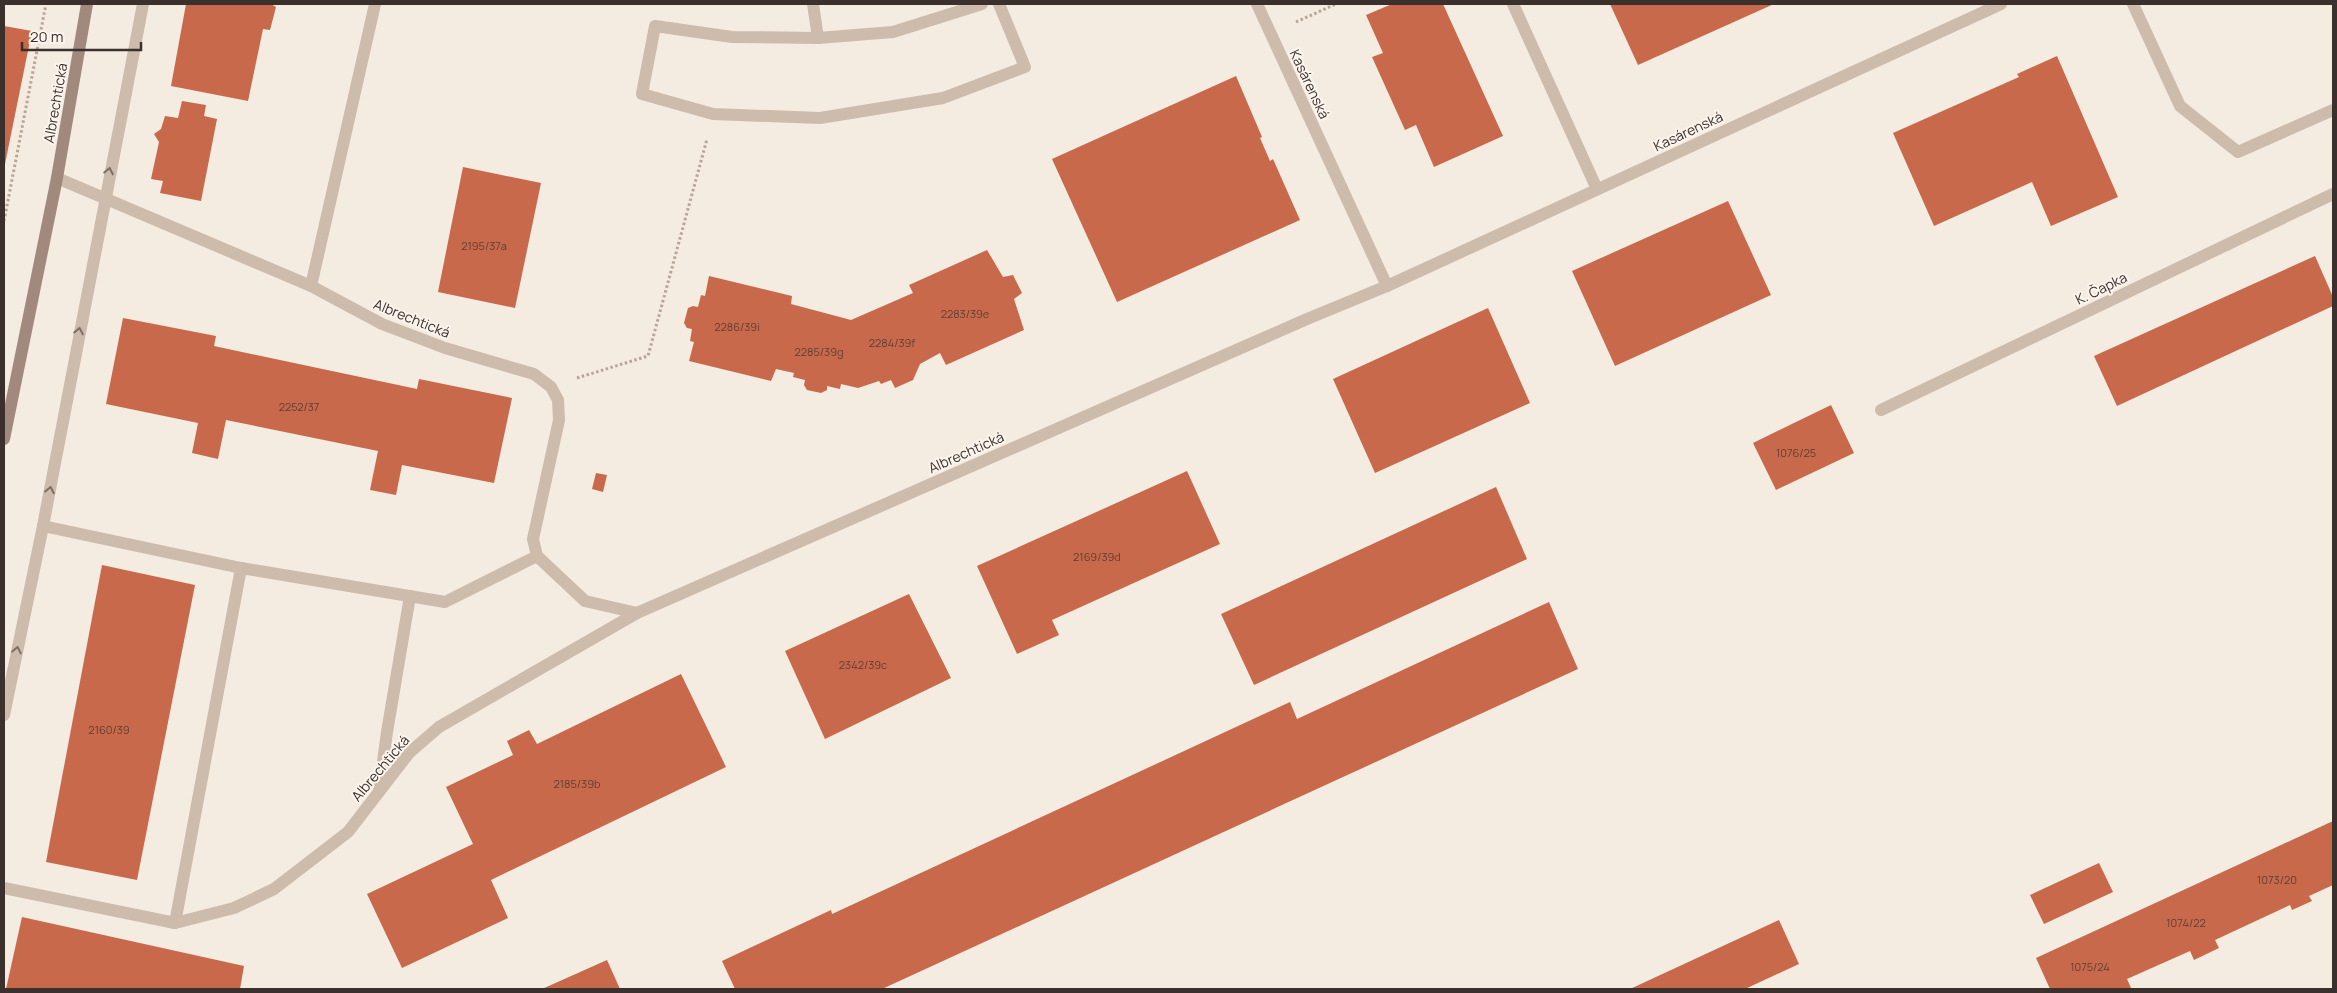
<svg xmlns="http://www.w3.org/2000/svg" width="2337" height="993" viewBox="0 0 2337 993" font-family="Manrope,sans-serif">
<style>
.building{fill:#c8694b}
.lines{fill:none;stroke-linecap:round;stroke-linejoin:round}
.path{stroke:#b9a596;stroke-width:3;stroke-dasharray:2.5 2.5;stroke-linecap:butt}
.lane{stroke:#cdbbac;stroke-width:12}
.street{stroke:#cdbbac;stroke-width:12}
.secondary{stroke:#a18a7d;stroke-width:12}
.oneway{stroke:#7d6f65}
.labels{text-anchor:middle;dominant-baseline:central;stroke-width:4;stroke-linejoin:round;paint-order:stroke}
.number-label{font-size:11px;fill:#5e3e33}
.street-label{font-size:14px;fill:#3b302b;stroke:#fbf5ee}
</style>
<rect width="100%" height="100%" fill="#f4ebe1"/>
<g class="building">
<path d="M186 4H271L276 7 270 30 263 29 248 101 171 86Z"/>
<path d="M1392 4H1443L1503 136 1434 167 1416 125 1405 130 1372 57 1383 53 1366 15Z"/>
<path d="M1610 4H1774L1638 65Z"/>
<path d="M4 26 32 31 5 164H4Z"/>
<path d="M2057 56 2118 197 2051 226 2032 182 1934 226 1893 133 2019 77 2017 74Z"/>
<path d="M1236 76 1262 137 1260 138 1270 161 1273 159 1300 220 1117 302 1052 159Z"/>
<path d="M182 101 206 105 204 116 217 119 201 201 160 193 163 181 151 179 159 142 154 134 161 129 165 116 178 118Z"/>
<path d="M463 167 541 183 515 308 438 292Z"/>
<path d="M1728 201 1771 295 1615 366 1572 271Z"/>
<path d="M987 250 1003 277 1013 275 1022 293 1014 299 1024 330 946 365 940 353 920 364 913 380 895 388 891 380 881 384 879 381 858 388 841 384 840 389 827 386V390L821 393 807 390 804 385 805 380 793 377 794 373 776 369 771 381 689 361 694 342 690 341 692 329 687 328 684 323 688 308 693 306 698 307 701 295 705 296 709 276 792 296 791 304 851 320 913 293 909 285Z"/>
<path d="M2315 256 2333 297V306L2117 406 2094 356Z"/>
<path d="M1488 308 1530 403 1375 473 1333 379Z"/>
<path d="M123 318 216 336 214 346 417 389 419 379 512 398 494 483 402 465 396 495 370 490 378 451 226 420 218 459 192 453 198 423 106 404Z"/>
<path d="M1831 405 1854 453 1776 490 1753 443Z"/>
<path d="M1187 471 1220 544 1052 620 1059 635 1017 654 977 566Z"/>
<path d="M596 473 607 475 603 492 592 489Z"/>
<path d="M1496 487 1527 559 1254 685 1221 614Z"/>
<path d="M102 565 195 585 137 880 46 862Z"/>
<path d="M909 594 951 678 825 739 785 651Z"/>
<path d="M1549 602 1578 669 882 989H735L722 961 831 910 832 914 1290 702 1297 719Z"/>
<path d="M681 674 726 767 491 880 508 918 402 968 367 894 473 844 446 787 513 755 507 741 529 730 537 744Z"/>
<path d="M2333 821V885L2309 896 2312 901 2292 910 2290 905 2215 940 2219 948 2194 960 2190 951 2127 979 2131 988 2128 989H2050L2036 958Z"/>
<path d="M2099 863 2113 892 2044 924 2030 895Z"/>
<path d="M22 917 244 966 240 989H6Z"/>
<path d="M1779 920 1799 964 1745 989H1630Z"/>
<path d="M607 960 620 989H542Z"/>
</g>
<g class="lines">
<g class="path">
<path d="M1296 22 1336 4"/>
<path d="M4 221 46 4"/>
<path d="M577 378 648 356 707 139"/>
</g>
<path class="lane" d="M1513 4 1597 189"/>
<g class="street">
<path d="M813 4 818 38 732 37 655 26 642 94 713 114 820 118 943 98 1025 67 999 4"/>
<path d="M1257 4 1387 286"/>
<path d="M2133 4 2180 106 2238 152 2333 110"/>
<path d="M818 38 893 32 982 4"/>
<path d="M57 178 311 286 382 324 445 348 534 374 551 387 558 400 559 420 533 539 537 556 585 601 637 613"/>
<path d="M311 286 375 4"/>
<path d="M1881 410 2333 194"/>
<path d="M43 526 241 568 445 602 537 556"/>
<path d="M4 715 43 526 143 4"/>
<path d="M379 791 387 732 410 596"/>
<path d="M4 888 175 923 234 908 274 889 348 832 409 753 439 727 637 613 1307 319 1387 286 2001 4"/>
<path d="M175 923 241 568"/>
</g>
<path class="secondary" d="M4 439 57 178 87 4"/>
</g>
<defs><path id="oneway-chevron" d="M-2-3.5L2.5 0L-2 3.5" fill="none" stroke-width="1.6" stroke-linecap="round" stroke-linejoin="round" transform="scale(1.25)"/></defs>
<g class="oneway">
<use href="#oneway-chevron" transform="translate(109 171) rotate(-79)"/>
<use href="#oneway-chevron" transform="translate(79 331) rotate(-79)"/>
<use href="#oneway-chevron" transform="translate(50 490) rotate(-79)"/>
<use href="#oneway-chevron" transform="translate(17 650) rotate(-78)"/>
</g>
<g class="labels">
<g class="number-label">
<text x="484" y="245">2195/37a</text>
<text x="965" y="313">2283/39e</text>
<text x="737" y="326">2286/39i</text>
<text x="892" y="342">2284/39f</text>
<text x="819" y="351">2285/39g</text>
<text x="299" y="406">2252/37</text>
<text x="1796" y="452">1076/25</text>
<text x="1097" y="556">2169/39d</text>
<text x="863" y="664">2342/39c</text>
<text x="109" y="729">2160/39</text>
<text x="577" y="783">2185/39b</text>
<text x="2277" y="879">1073/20</text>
<text x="2186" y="922">1074/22</text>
<text x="2090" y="966">1075/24</text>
</g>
<g class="street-label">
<text transform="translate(1310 84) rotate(65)">Kasárenská</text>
<text transform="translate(55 103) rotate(-80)">Albrechtická</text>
<text transform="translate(1688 131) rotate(-25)">Kasárenská</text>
<text transform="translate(2101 288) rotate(-26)">K. Čapka</text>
<text transform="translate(412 318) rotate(22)">Albrechtická</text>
<text transform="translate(966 452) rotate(-24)">Albrechtická</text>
<text transform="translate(380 768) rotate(-50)">Albrechtická</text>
</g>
</g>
<rect width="2337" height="993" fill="none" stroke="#3b302b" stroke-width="10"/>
<path d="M22 42v8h119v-8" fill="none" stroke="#3b302b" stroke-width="2.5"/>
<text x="30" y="42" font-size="15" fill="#3b302b" stroke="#fbf5ee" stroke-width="4" paint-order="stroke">20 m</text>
</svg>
